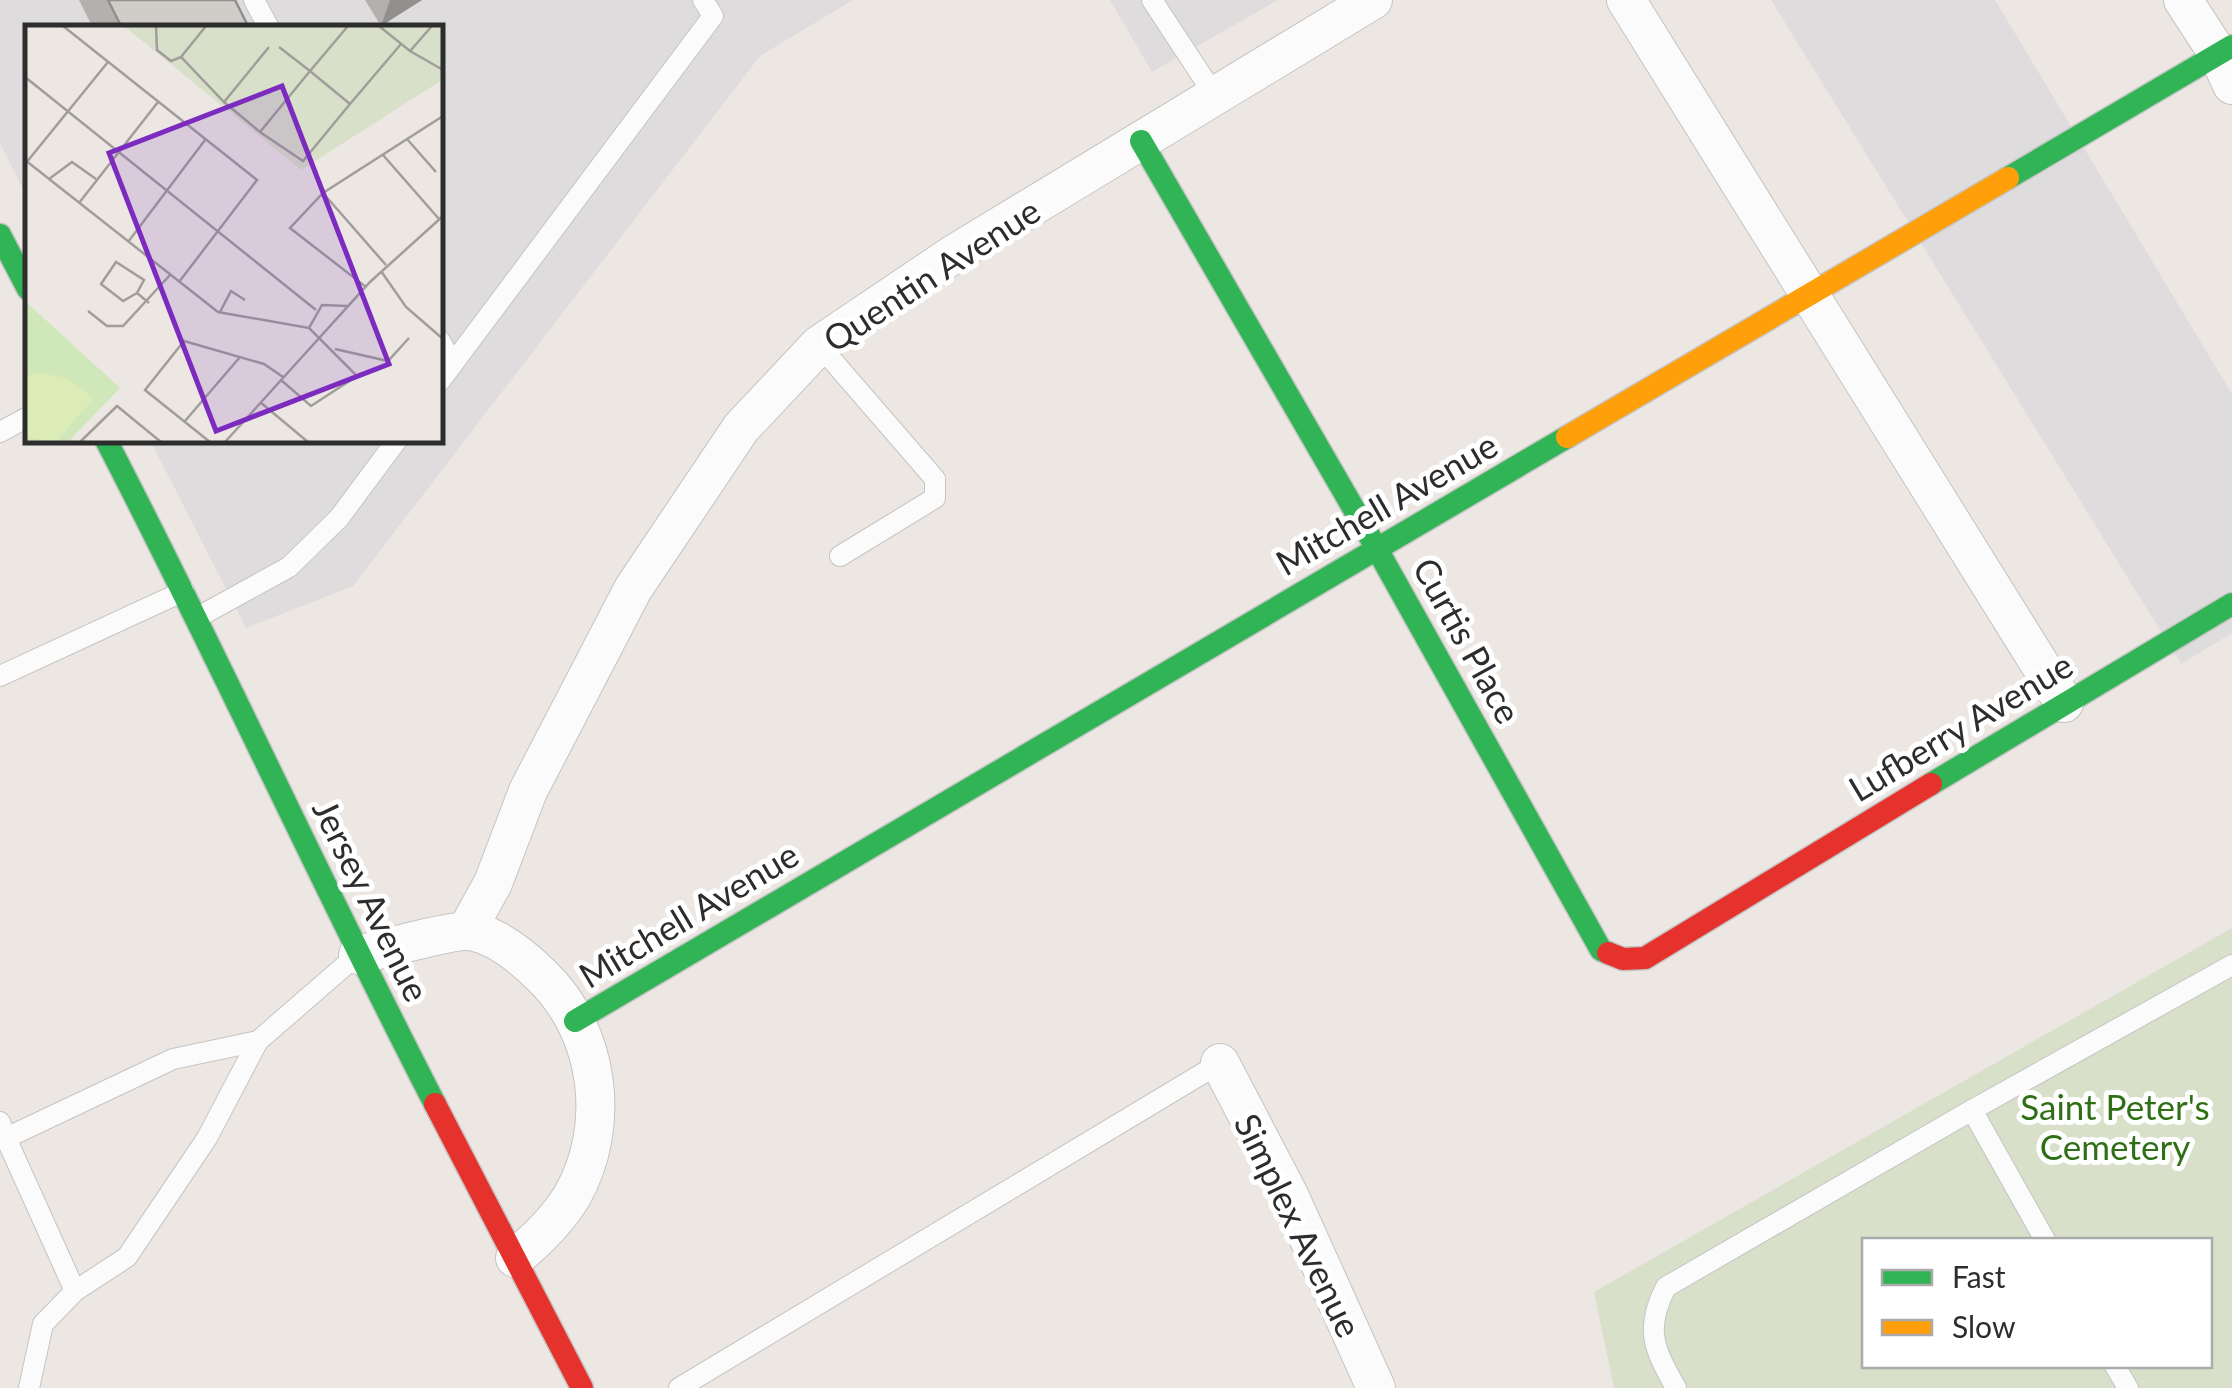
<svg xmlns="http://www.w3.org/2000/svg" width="2232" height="1388" viewBox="0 0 2232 1388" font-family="Lato,sans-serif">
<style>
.industrial{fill:#dfdcde}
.cemetery{fill:#d9e0c9;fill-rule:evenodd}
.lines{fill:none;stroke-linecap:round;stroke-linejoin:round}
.lane-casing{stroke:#c5c4c3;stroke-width:22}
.street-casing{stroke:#c5c4c3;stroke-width:40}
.fast-casing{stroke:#c5c4c3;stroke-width:25}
.slow-casing{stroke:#c5c4c3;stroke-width:25}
.jam-casing{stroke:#c5c4c3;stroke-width:25}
.lane{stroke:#fcfbfb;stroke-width:20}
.street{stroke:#fcfbfb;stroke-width:38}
.fast{stroke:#30b455;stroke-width:22}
.slow{stroke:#ff9f0a;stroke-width:22}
.jam{stroke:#e5322d;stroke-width:22}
.wall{fill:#b3b0ad}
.shaded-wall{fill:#92908d}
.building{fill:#d0cdc9;stroke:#92908d;stroke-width:2.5}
.labels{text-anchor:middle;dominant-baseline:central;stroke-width:10;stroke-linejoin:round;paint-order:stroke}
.street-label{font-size:35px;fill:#2d2d2d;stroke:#fff}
.park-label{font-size:35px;fill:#2f7016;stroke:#fff}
.inset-road{fill:none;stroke:#a09d9a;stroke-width:2.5}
.view{fill:#7b2cbf;fill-opacity:0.15;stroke:#7b2cbf;stroke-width:5}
.inset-edge{fill:none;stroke:#2d2d2d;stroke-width:5}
</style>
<rect width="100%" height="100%" fill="#ece7e2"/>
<g class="industrial">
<path d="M0 0H853L760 56 353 586 246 628 150 440H440V28H28L27 197 0 143Z"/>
<path d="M1110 0H1278L1152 72Z"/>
<path d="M1771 0H1995L2232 394V633L2181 664Z"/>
</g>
<path class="cemetery" d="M2232 928V1388H1614L1594 1292ZM1864 1240H2210V1366H1864Z"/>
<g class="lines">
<defs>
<g id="lane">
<path d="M254 0 269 28"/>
<path d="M1152 0 1215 96"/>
<path d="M440 341 453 364"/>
<path d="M819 345 935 479V498L840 556"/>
<path d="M440 381 713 16 703 0"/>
<path d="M0 432 28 417"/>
<path d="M200 616 289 567 339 518 397 440"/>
<path d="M0 676 184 591"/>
<path d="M0 1122 6 1138 173 1059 258 1041 356 956"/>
<path d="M6 1138 75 1291"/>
<path d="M2045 1240 1972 1110 2232 965"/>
<path d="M2115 1366 2128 1388"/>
<path d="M29 1388 43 1324 75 1291 127 1257 207 1138 258 1041"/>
<path d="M679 1388 1220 1063"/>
<path d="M1676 1388C1654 1349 1644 1329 1666 1287L1972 1110"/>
</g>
<g id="street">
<path d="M1626 0 2064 703"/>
<path d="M2183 0 2218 54 2232 85"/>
<path d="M467 930 493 883 528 791 633 589 741 428 819 345 954 254 1373 0"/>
<path d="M358 955C379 950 455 929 471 931 497 936 524 958 542 976 600 1032 612 1126 572 1196 557 1221 537 1240 515 1258"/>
<path d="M1220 1063 1289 1195 1376 1388"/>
</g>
<g id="fast">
<path d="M1141 141 1377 549 1601 950 1608 953"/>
<path d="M2008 178 2232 46"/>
<path d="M0 235 28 289"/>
<path d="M106 440C220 659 321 884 435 1104"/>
<path d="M1931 784 2232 604"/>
<path d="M575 1021 1567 437"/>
</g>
<path id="slow" d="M1567 437 2008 178"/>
<g id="jam">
<path d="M1608 953 1623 959 1645 958 1931 784"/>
<path d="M435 1104 582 1388"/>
</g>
</defs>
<use href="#lane" class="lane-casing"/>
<use href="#street" class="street-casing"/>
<use href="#fast" class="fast-casing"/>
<use href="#slow" class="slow-casing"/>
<use href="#jam" class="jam-casing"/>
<use href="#lane" class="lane"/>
<use href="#street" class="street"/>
<use href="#fast" class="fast"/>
<use href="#slow" class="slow"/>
<use href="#jam" class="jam"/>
</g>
<g class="wall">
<path d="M79 0H235L249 28H93Z"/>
<path d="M365 0H422L381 26Z"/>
</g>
<path class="shaded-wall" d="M390 0H422L381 26Z"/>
<path class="building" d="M108 0H235L249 28H122Z"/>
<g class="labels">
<g class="street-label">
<text transform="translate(931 274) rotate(-33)">Quentin Avenue</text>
<text transform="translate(1386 503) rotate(-30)">Mitchell Avenue</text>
<text transform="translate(1468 640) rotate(61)">Curtis Place</text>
<text transform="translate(1960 726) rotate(-31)">Lufberry Avenue</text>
<text transform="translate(372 900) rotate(64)">Jersey Avenue</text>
<text transform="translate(688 914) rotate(-31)">Mitchell Avenue</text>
<text transform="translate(1299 1225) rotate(64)">Simplex Avenue</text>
</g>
<g class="park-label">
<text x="2115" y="1106">Saint Peter's<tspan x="2115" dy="40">Cemetery</tspan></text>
</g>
</g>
<g transform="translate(25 25)">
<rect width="418" height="418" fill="#ece7e2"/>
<path d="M0 276 95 363 43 417H0Z" fill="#d0e8b9"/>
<path d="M99 1H417V55L276 145Z" fill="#d9e0c9"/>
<path d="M16 348 41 353 69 373 31 417 0 412V351Z" fill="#dcecb7"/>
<path class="inset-road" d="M38 1 232 155 154 257M131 1 132 25 146 36 156 32 199 77 244 22M354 1 385 26 407 1M254 22 285 46 323 1M385 26 418 45M156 32 181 1M0 52 291 285M199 77 235 107 285 46 325 79 278 136 235 107M325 79 376 19M382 114 411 147M358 130 414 194M0 135 193 287 284 303M1 138 83 37M24 154 47 137 71 154M298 168 361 240M54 178 133 77M103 217 180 115M356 246 381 282 418 314M341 262 265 203 298 168 418 91M112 268 98 276 76 259 91 237 119 255 112 268 124 278M63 286 82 301H98L145 250M195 287 206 266 220 275M310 324 363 336 384 313M256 355 286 381 332 351 284 303 297 280 323 281M235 377 283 417M160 396 215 332M55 417 92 381 136 417M185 417 120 365 159 316 239 339 258 352M200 417 345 257 418 191"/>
<path class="view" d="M257 61 364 339 191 406 84 128Z"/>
<rect width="418" height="418" class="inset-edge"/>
</g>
<rect x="1862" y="1238" width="350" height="130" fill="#ffffff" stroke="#ababab" stroke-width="2.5"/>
<rect x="1882" y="1270" width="50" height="15" fill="#30b455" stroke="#ababab" stroke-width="2.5"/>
<text x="1952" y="1288" font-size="30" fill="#2d2d2d">Fast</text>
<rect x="1882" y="1320" width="50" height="15" fill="#ff9f0a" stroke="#ababab" stroke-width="2.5"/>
<text x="1952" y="1338" font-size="30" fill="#2d2d2d">Slow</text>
</svg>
